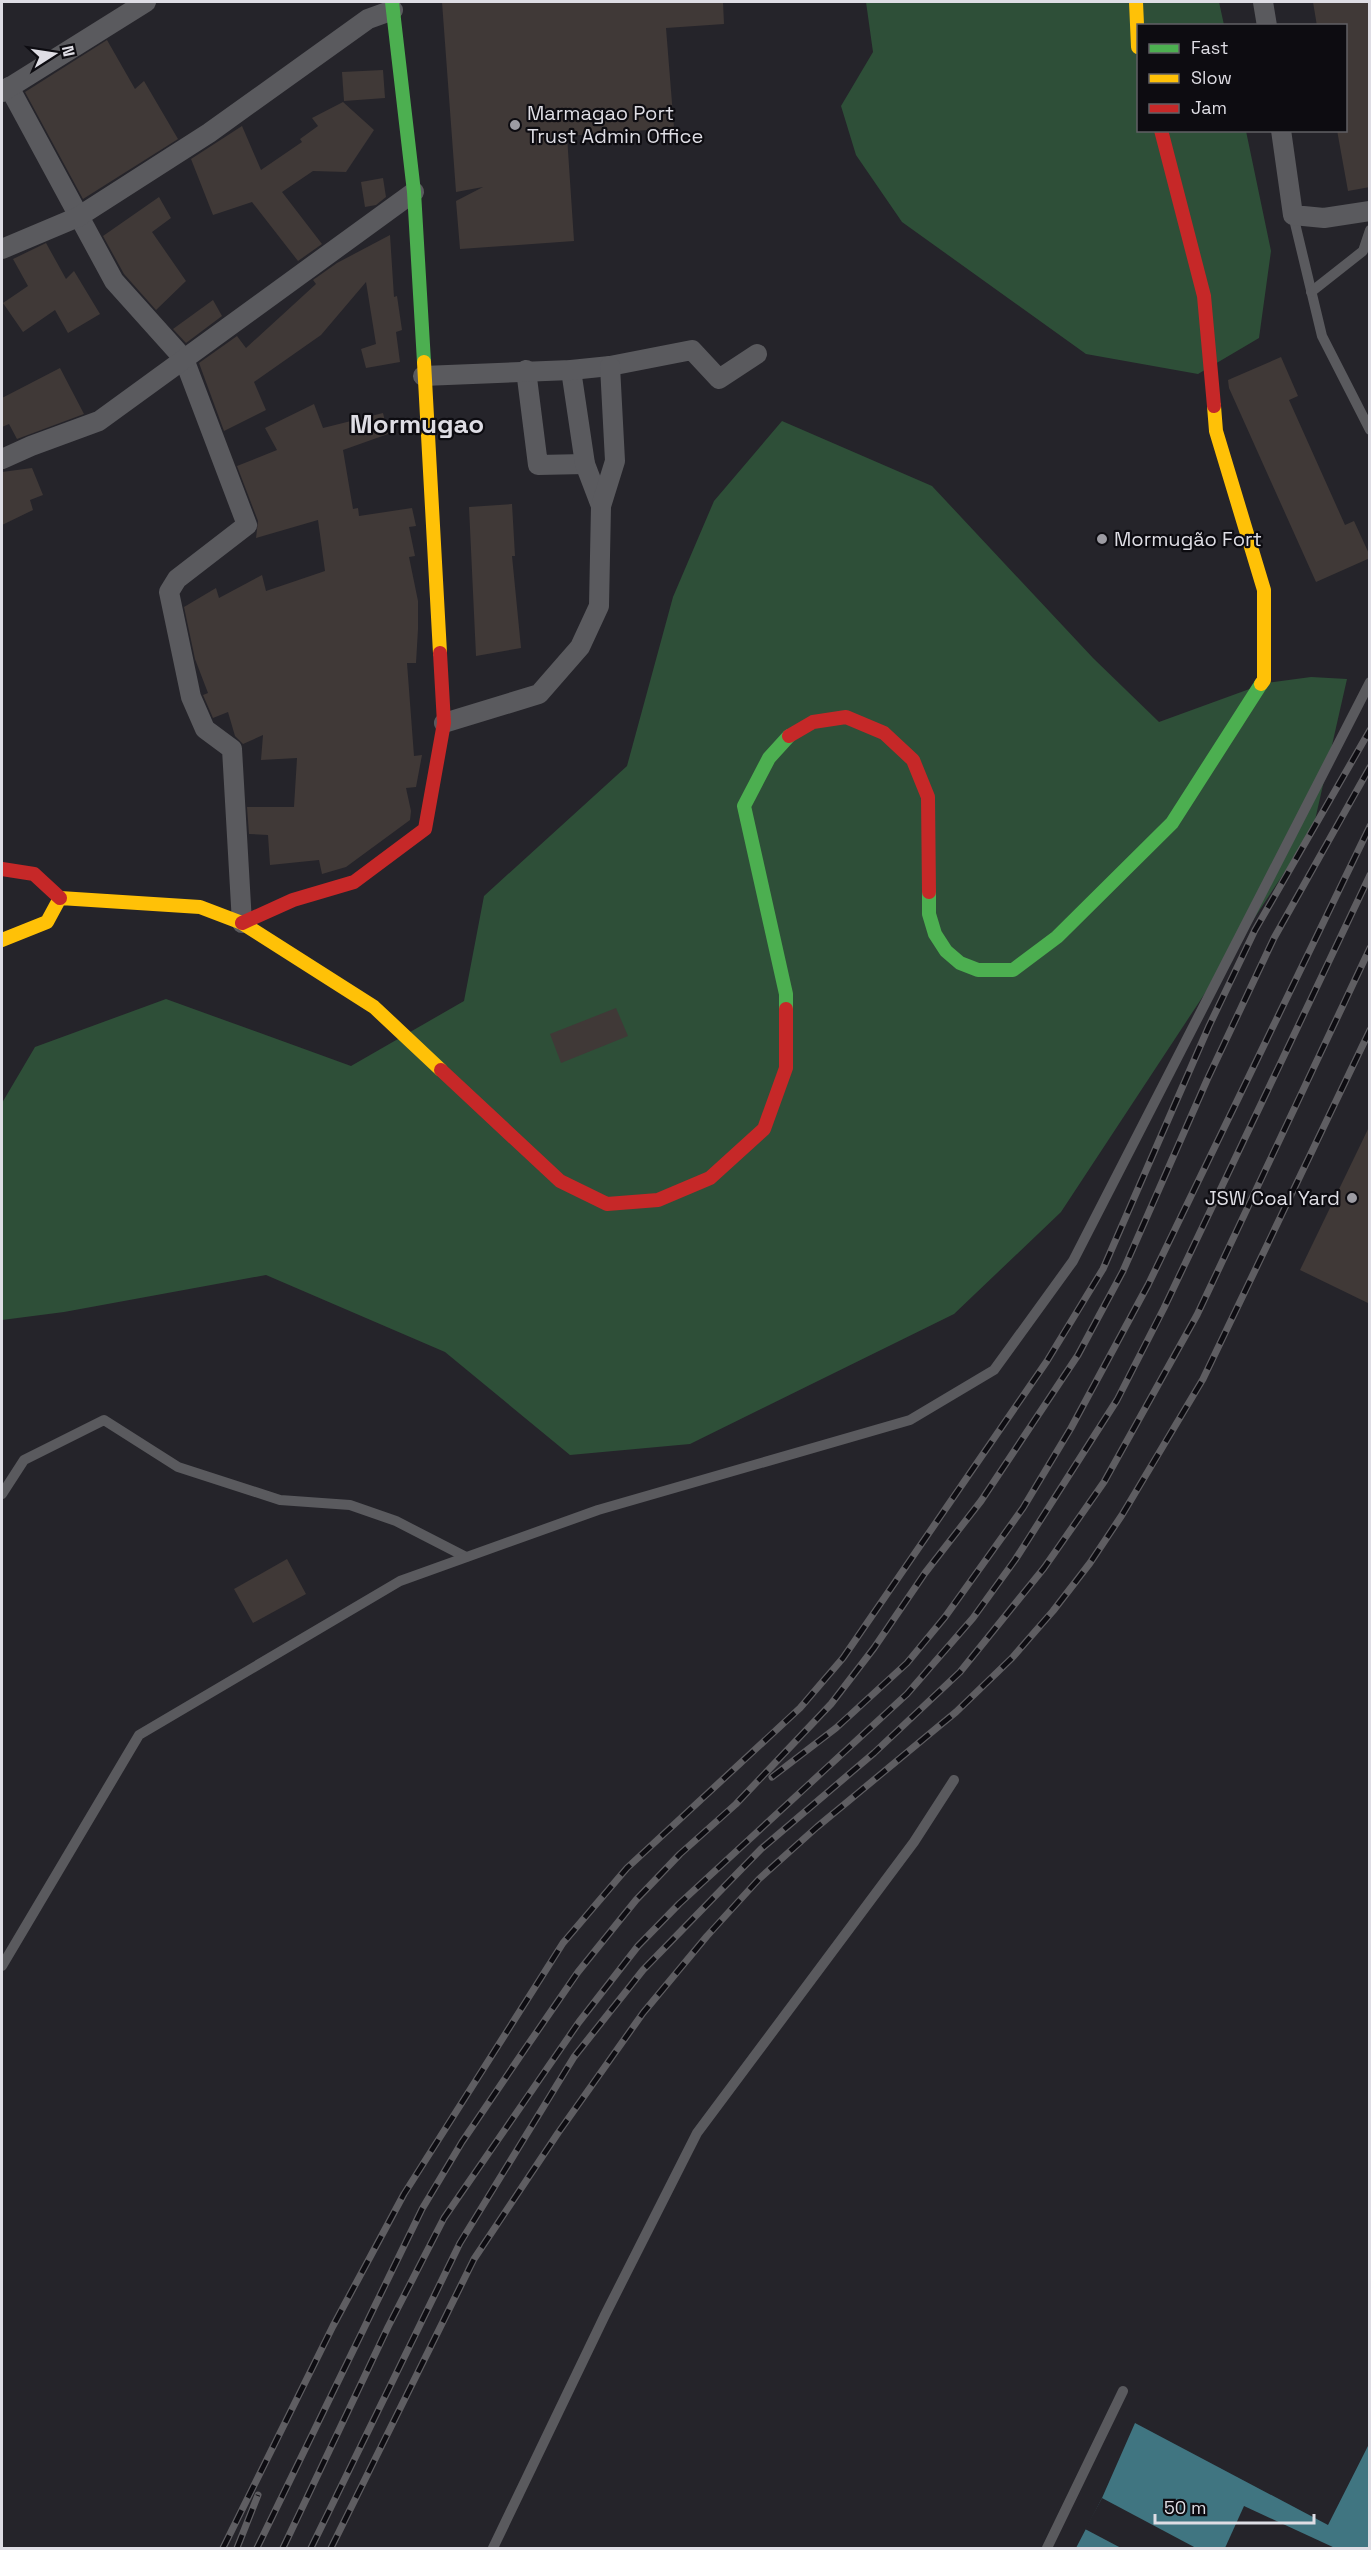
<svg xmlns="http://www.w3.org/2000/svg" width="1371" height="2550" viewBox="0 0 1371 2550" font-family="'Space Grotesk',sans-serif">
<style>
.forest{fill:#2e4f38}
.water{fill:#407581}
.pier{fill:#25242a}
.building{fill:#403937}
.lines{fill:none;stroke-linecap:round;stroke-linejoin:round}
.lane{stroke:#5a5a5e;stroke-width:10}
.street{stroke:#5a5a5e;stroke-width:20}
.fast{stroke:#4caf50;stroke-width:14}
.slow{stroke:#ffc107;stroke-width:14}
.jam{stroke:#c62828;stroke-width:14}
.rail-casing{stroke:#5f5e62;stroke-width:7}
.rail{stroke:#0d0c11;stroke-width:4.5;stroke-dasharray:14;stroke-linecap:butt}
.poi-dot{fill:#9d9ca3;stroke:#0d0c11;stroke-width:2}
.labels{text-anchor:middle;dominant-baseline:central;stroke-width:4.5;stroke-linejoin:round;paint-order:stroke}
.poi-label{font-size:20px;fill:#dedde4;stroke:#0d0c11;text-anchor:start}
.district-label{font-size:26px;font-weight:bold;fill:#dedde4;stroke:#0d0c11}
</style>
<rect width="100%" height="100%" fill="#25242a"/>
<g class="forest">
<path d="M866 2H1219L1224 25 1138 26V130L1246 131 1271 251 1259 338 1198 374 1086 354 902 222 856 155 841 106 873 52Z"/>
<path d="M782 421 932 486 1093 658 1159 722 1266 683 1311 677 1347 679 1313 829 1061 1212 954 1314 690 1444 570 1455 445 1352 266 1275 64 1312 2 1320V1103L35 1047 166 999 351 1066 464 1001 484 896 627 766 673 597 714 501Z"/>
</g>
<path class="water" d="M1135 2423 1328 2525 1369 2444V2548H1076L1102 2498Z"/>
<g class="pier">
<path d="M1102 2498 1196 2548H1121L1085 2529Z"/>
<path d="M1244 2506 1335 2548H1225Z"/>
</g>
<g class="building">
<path d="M442 2H723L724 24 666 28 674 128 567 136 574 241 460 249 456 201 483 187 456 192Z"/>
<path d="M1313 2H1370V187L1348 191 1337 130H1346V26H1317Z"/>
<path d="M107 40 135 89 144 81 178 139 83 199 25 92Z"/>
<path d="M383 70 385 98 344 101 342 72Z"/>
<path d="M343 102 374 130 346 172 313 171 282 192 322 244 298 261 252 202 213 215 191 159 242 126 261 170 302 142 300 139 318 126 312 118Z"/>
<path d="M383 178 386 197 376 205 365 207 361 182Z"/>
<path d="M159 197 171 218 152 232 186 281 156 310 124 274 103 236Z"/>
<path d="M390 235 394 297 397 296 402 330 396 332 400 362 366 368 361 349 376 344 366 282 321 335 254 382 266 410 224 431 199 363 237 336 246 348 316 284 313 280 337 263Z"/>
<path d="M46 243 66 279 74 271 100 314 68 333 55 310 23 332 3 303 28 286 13 259Z"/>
<path d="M213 300 222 316 186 343 173 329Z"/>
<path d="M1281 357 1298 396 1289 400 1345 525 1354 521 1370 556V558L1316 582 1229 388 1228 380Z"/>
<path d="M60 368 84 414 17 439 9 424 2 427V398Z"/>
<path d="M314 404 323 428 383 413 388 434 343 450 353 509 358 508 359 516 412 508 416 526 409 527 415 556 409 557 418 601V629L416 663H407L414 756 422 755 416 787 406 788 411 811 410 820 346 867 322 874 319 860 270 865 268 835 249 834 247 807H294L297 758 261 760 263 735 243 744 235 736 228 712 213 718 203 695 208 693 195 659 184 607 216 588 219 598 262 575 266 591 325 571 318 520 256 538 258 521 237 466 277 450 265 428Z"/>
<path d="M32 468 43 495 30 500 33 510 2 525V472Z"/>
<path d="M512 504 515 556H512L521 648 476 656 469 507Z"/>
<path d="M616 1008 628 1036 561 1063 550 1034Z"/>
<path d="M1370 1125V1304L1300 1270Z"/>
<path d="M287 1559 306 1594 253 1623 234 1589Z"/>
</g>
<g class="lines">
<g class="lane">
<path d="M1293 215 1322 336 1370 430"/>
<path d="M1311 292 1363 251 1370 230"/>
<path d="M2 1494 24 1460 104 1420 178 1467 280 1500 350 1505 396 1521 466 1557"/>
<path d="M2 1966 139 1735 400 1581 598 1510 910 1420 994 1370 1073 1261 1370 682"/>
<path d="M493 2548 605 2315 697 2133 914 1842 954 1780"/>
<path d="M1047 2548 1123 2391"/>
</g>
<g class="street">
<path d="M1263 2 1267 26"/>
<path d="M9 87 114 281 184 359 247 525 177 579 169 592 191 697 205 729 232 749 242 923"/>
<path d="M2 92 146 2"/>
<path d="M1281 130 1293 215 1324 218 1370 211"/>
<path d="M2 249 78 217 209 133 368 19 393 10"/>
<path d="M526 370 538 465 585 464"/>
<path d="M571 370 585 464 601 506"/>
<path d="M423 376 571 370 610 366 692 350 719 379 757 354"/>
<path d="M2 459 31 446 99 421 414 192"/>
<path d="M444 723 539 694 580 647 599 606 601 506 615 461 610 366"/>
</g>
<g class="fast">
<path d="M392 2 414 192 424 362"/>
<path d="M929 892V914L935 934 946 951 960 963 978 970H1013L1057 937 1172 823 1261 684"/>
<path d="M786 1009V994L744 806 769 758 789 736"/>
</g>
<g class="slow">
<path d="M1136 2 1138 47"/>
<path d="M424 362 440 653"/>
<path d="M1214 406 1216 431 1264 590V680L1261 684"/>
<path d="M2 940 47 922 60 898 200 907 242 923 374 1007 441 1070"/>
</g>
<g class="jam">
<path d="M1161 130 1204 296 1214 406"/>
<path d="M789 736 813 722 846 717 884 733 913 760 928 797 929 892"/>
<path d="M2 869 34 874 60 898"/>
<path d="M242 923 293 900 354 882 425 829 444 723 440 653"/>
<path d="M441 1070 560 1181 607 1204 658 1200 710 1178 764 1129 786 1068V1009"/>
</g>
<defs>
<g id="rail">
<path d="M772 1777 836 1728 907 1663 945 1617 1023 1508 1071 1428 1148 1285 1370 826"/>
<path d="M223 2548 333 2326 404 2194 563 1943 627 1868 800 1708 843 1658 1047 1361 1103 1269 1209 1026 1255 930 1370 730"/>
<path d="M237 2548 258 2495"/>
<path d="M257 2548 422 2209 462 2142 525 2049 578 1972 636 1900 680 1854 736 1804 831 1704 874 1648 925 1573 981 1501 1078 1355 1123 1271 1207 1080 1274 938 1370 767"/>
<path d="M283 2548 388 2327 444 2218 579 2022 638 1946 679 1904 907 1694 973 1618 1015 1560 1117 1400 1164 1308 1370 875"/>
<path d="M311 2548 460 2243 574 2057 643 1970 761 1849 874 1753 960 1672 1044 1568 1104 1482 1197 1315 1370 948"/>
<path d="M331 2548 474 2259 558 2133 643 2013 707 1936 759 1879 817 1827 956 1712 1012 1658 1053 1611 1090 1563 1122 1515 1203 1379 1370 1030"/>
</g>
</defs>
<use href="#rail" class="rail-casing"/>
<use href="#rail" class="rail"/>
</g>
<g class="poi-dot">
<circle cx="515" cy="125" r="6"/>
<circle cx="1102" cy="539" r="6"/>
<circle cx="1352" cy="1198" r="6"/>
</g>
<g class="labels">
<g class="poi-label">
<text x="527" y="113">Marmagao Port<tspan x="527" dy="23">Trust Admin Office</tspan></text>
<text x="1114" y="539">Mormugão Fort</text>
<text x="1340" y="1198" text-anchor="end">JSW Coal Yard</text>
</g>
<g class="district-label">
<text x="417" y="424">Mormugao</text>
</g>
</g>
<rect width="1371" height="2550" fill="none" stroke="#dedde4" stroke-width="6"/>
<rect x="1137" y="24" width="210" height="108" fill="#0d0c11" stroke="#616065" stroke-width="1.5"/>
<rect x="1149" y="44" width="30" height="9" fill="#4caf50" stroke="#616065" stroke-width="1.5"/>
<text x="1191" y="54" font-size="18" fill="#dedde4">Fast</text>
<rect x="1149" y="74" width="30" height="9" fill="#ffc107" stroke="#616065" stroke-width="1.5"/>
<text x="1191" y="84" font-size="18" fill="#dedde4">Slow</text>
<rect x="1149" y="104" width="30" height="9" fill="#c62828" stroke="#616065" stroke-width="1.5"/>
<text x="1191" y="114" font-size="18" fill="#dedde4">Jam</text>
<g transform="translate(54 54) rotate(78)" stroke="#0d0c11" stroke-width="4.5" paint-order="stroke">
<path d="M0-4.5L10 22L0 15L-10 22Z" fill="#dedde4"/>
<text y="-9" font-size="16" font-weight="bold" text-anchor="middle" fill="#dedde4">N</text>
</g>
<path d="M1155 2514v9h159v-9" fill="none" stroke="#dedde4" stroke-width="3"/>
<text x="1164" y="2514" font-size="18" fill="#dedde4" stroke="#0d0c11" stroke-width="4.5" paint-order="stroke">50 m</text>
</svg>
